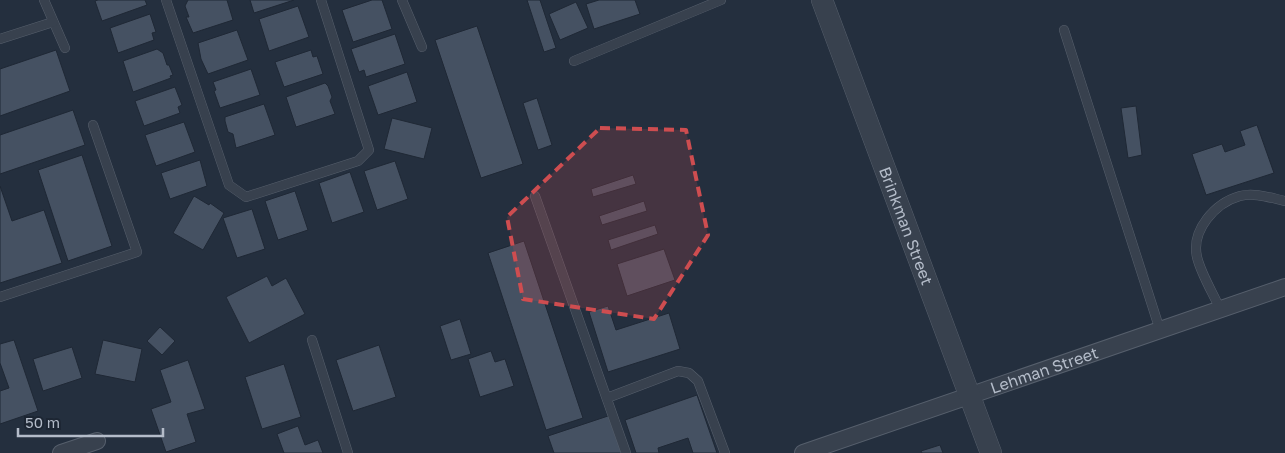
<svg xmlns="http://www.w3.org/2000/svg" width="1285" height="453" viewBox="0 0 1285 453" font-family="'Golos Text',sans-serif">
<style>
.building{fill:#455162;stroke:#1f2835}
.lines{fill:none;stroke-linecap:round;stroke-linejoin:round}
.service-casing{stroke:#565f6c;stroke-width:10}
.minor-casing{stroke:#565f6c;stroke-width:18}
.tertiary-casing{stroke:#565f6c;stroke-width:22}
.service{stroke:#38414e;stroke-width:9}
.minor{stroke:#38414e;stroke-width:16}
.tertiary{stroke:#38414e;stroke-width:21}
.marked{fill:#ce4d50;fill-opacity:0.2;stroke:#ce4d50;stroke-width:4;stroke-dasharray:10 6;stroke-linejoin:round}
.labels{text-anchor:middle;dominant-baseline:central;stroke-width:5;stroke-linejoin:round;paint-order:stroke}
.street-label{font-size:16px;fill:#b4bcc9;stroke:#1d2633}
</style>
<rect width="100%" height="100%" fill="#242f3e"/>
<g class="building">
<path d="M98 0H145L147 5 102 21 95 1Z"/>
<path d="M188 0H227L233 20 193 33 186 17H189L185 6Z"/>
<path d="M250 0H294L254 13Z"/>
<path d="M372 0H382L392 29 353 42 342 10Z"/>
<path d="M527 0H540L556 48 544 52Z"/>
<path d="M599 0H635L640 14 594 29 586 4Z"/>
<path d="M576 2 588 28 560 40 549 14Z"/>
<path d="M298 6 309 37 269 51 259 19Z"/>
<path d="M150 14 156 32 152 33 154 40 118 53 110 28Z"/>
<path d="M477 26 523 164 481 178 435 40Z"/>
<path d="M237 30 248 60 208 74 201 59 198 43Z"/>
<path d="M395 34 405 64 366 77 364 70 359 72 351 49Z"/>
<path d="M157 49 163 53 167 65H169L173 75 170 76 171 78 133 92 123 61Z"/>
<path d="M56 50 70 91 0 116V69Z"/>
<path d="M311 50 313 57 317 56 323 74 284 87 275 62Z"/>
<path d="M251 69 260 95 220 108 214 91 216 90 213 82Z"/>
<path d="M407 72 417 102 378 115 368 86Z"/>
<path d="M325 83 328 86 332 97 330 101 335 114 296 127 286 97Z"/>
<path d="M175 87 182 105 178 107 180 113 144 126 135 101Z"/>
<path d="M537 98 552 145 538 150 523 103Z"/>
<path d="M264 104 275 135 236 148 233 134 228 132 225 121V117Z"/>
<path d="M1136 106 1142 155 1128 158 1121 108Z"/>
<path d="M73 110 85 145 0 174V135Z"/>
<path d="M392 118 432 128 424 159 384 149Z"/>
<path d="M184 122 195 152 156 166 145 135Z"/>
<path d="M1257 125 1274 173 1206 195 1192 154 1222 144 1225 152 1245 145 1240 131Z"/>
<path d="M82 155 112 246 68 261 38 170Z"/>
<path d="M200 160 207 186 170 199 161 173Z"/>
<path d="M395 161 408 199 377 210 364 171Z"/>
<path d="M350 172 364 212 332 223 319 183Z"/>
<path d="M633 175 636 184 593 197 591 189Z"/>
<path d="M0 186 12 221 44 210 62 263 0 283Z"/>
<path d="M295 191 308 230 278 240 265 201Z"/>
<path d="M194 196 209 205 210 203 224 213 203 250 173 233Z"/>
<path d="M644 201 647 211 602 225 599 216Z"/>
<path d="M252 209 265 249 237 258 223 218Z"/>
<path d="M655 225 658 234 611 250 608 240Z"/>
<path d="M524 241 583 418 546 430 488 253Z"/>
<path d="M664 249 675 280 627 296 617 264Z"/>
<path d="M267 276 272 286 286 278 305 314 249 343 226 297Z"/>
<path d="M608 306 616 330 669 313 680 349 608 372 589 312Z"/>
<path d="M460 319 471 354 451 360 440 326Z"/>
<path d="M160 327 175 341 162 355 147 341Z"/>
<path d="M14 340 38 411 0 424V391L9 388 0 363V344Z"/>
<path d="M103 340 142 349 135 382 95 374Z"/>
<path d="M379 345 396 397 353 411 336 360Z"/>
<path d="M72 347 82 378 43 391 33 359Z"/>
<path d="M491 351 495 362 505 359 514 386 480 397 468 359Z"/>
<path d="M188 360 205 409 187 414 196 442 166 452 151 409 171 402 160 370Z"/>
<path d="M284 364 301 417 262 429 245 377Z"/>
<path d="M697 395 717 453H693L688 438 658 448 659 453H636L625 420Z"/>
<path d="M611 415 623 453H554L548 436Z"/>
<path d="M298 426 305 445 318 440 323 453H284L277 434Z"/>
<path d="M940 445 943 453H922L921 451Z"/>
</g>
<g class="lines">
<defs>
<g id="service">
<path d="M44 0 65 48"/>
<path d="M166 0 229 185 246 197 358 161 369 150 321 0"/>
<path d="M402 0 422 47"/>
<path d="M1064 30 1160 330"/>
<path d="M0 39 53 22"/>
<path d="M574 61 721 0"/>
<path d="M535 196 626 453"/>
<path d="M0 297 137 252 93 125"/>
<path d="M1220 309C1213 293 1201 274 1197 257 1191 230 1215 203 1240 196 1254 192 1271 198 1285 201"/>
<path d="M312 340 348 453"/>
<path d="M607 398 678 371 689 373 698 381 725 453"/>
</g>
<g id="minor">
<path d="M61 453 97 441"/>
<path id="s1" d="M803 453 1285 287"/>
</g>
<g id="tertiary">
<path id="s2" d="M822 0 991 453"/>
</g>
</defs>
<use href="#service" class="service-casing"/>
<use href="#minor" class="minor-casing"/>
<use href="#tertiary" class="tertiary-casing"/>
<use href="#service" class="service"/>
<use href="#minor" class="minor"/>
<use href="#tertiary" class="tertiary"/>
</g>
<path class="marked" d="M600 128 686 130 708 235 654 319 523 299 507 217Z"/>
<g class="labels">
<g class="street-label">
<text stroke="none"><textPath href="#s2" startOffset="241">Brinkman Street</textPath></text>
<text stroke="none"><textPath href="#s1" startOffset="255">Lehman Street</textPath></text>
</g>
</g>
<path d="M18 428v8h145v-8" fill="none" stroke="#b4bcc9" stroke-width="2.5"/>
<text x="25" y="428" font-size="15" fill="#b4bcc9" stroke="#1d2633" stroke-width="4" paint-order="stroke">50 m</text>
</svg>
